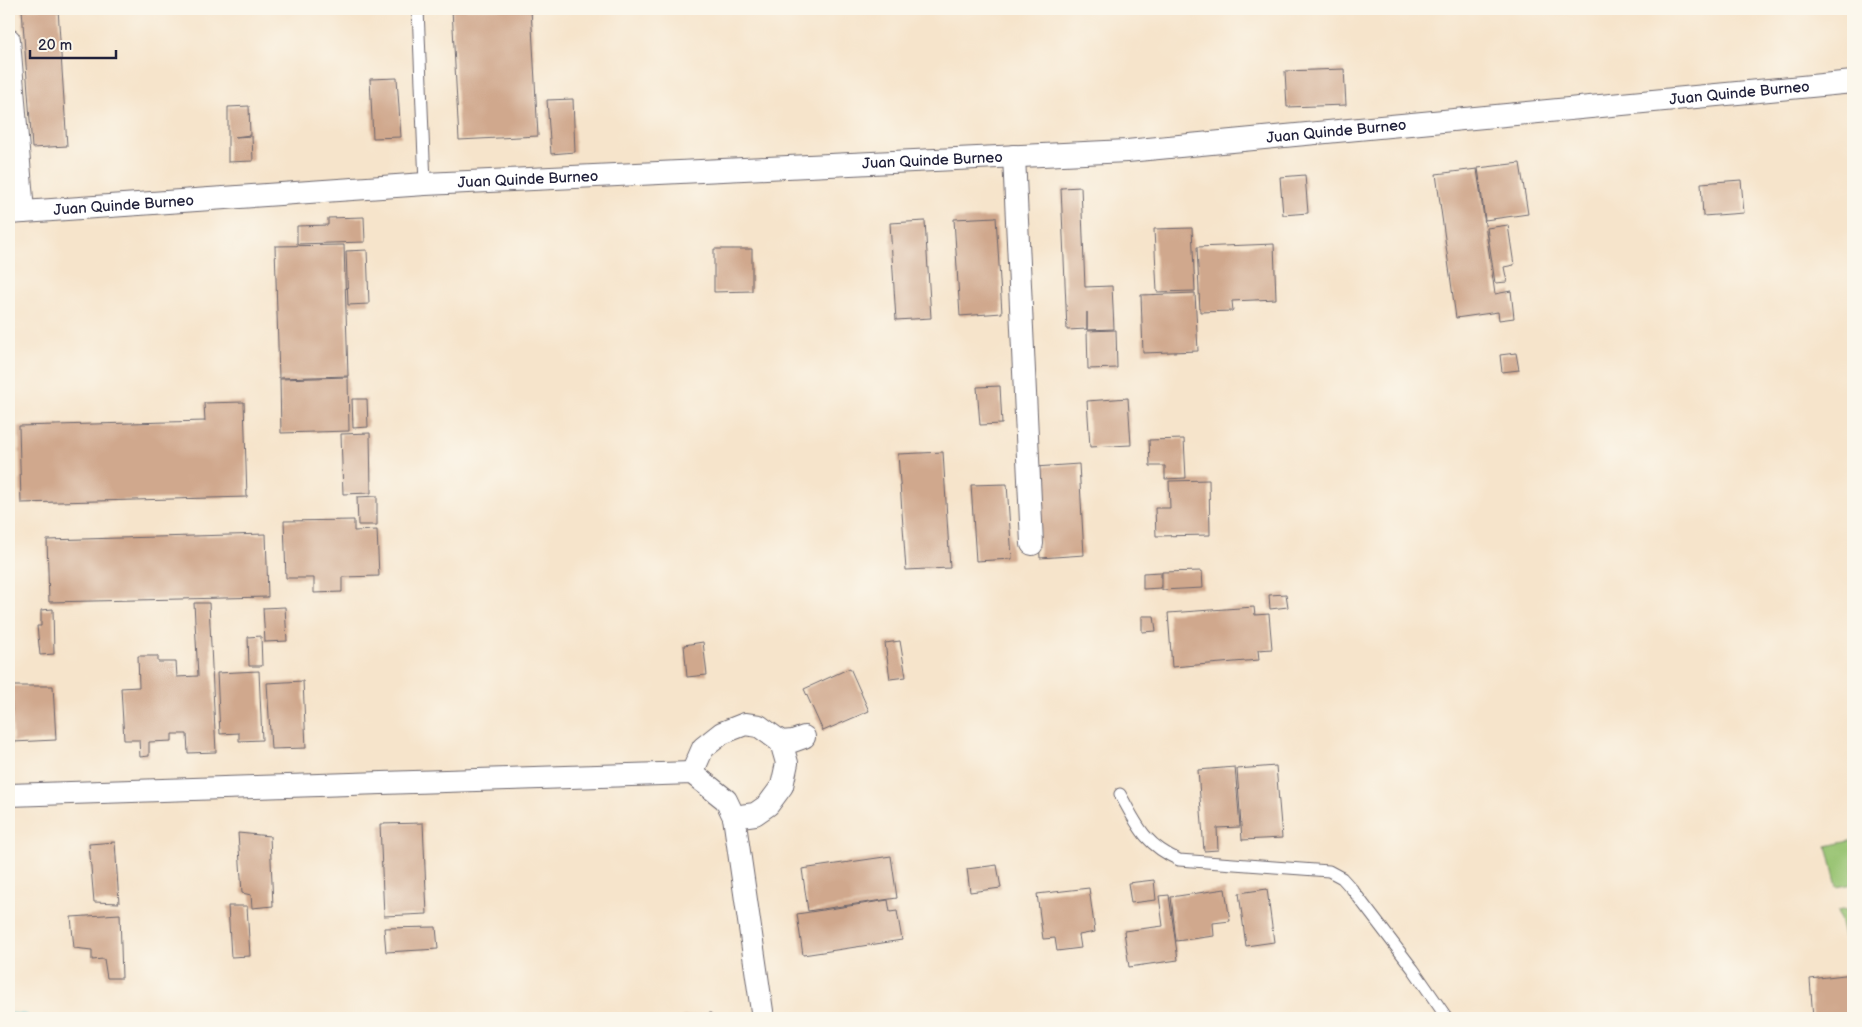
<svg xmlns="http://www.w3.org/2000/svg" width="1862" height="1027" viewBox="0 0 1862 1027" font-family="'Balsamiq Sans',sans-serif">
<style>
.green{fill:#96c26f;stroke:#5c7255}
.lines{fill:none;stroke-linecap:round;stroke-linejoin:round}
.stream{stroke:#58c5cc;stroke-width:9}
.building{fill:#d0a88d}
.service-casing{stroke:#6c666d;stroke-width:13}
.minor-casing{stroke:#6c666d;stroke-width:24}
.service{stroke:#fff;stroke-width:11}
.minor{stroke:#fff;stroke-width:22}
.labels{text-anchor:middle;dominant-baseline:central;stroke-width:4;stroke-linejoin:round;paint-order:stroke}
.street-label{font-size:15px;fill:#22223b;stroke:#fbf7ec}
</style>
<rect width="100%" height="100%" fill="#fbf7ec"/>
<filter id="ink" filterUnits="userSpaceOnUse"><feTurbulence type="fractalNoise" baseFrequency=".02" numOctaves="2"/><feDisplacementMap in="SourceGraphic" scale="10" xChannelSelector="R" yChannelSelector="G"/><feConvolveMatrix kernelMatrix="1 2 1 2 8 2 1 2 1" color-interpolation-filters="sRGB"/></filter>
<filter id="wash" filterUnits="userSpaceOnUse"><feTurbulence type="fractalNoise" baseFrequency=".0096" numOctaves="4" result="noise"/><feDisplacementMap in="SourceGraphic" scale="20" xChannelSelector="R" yChannelSelector="G"/><feGaussianBlur stdDeviation="1.12" result="paint"/><feColorMatrix in="noise" values="0 0 0 0 0 0 0 0 0 0 0 0 0 0 0 0 0 1.4 0 .05"/><feComposite in="paint" operator="in"/></filter>
<g filter="url(#wash)">
<rect width="100%" height="100%" fill="#f6e4cb"/>
<g class="green">
<path d="M1853 840V884L1837 887 1827 846Z"/>
<path d="M1853 908V952L1848 953 1838 911Z"/>
</g>
<g class="lines">
<path class="stream" d="M9 1017 25 1018"/>
</g>
<g id="blocks">
<g class="building">
<path d="M22 9H58L67 146 32 148Z"/>
<path d="M452 9H531L538 136 459 140Z"/>
<path d="M1344 69 1346 105 1287 107 1285 71Z"/>
<path d="M397 78 401 137 373 138 370 79Z"/>
<path d="M573 99 575 152 551 154 547 100Z"/>
<path d="M249 106 250 135 235 137 252 136 253 161 228 162V107Z"/>
<path d="M1520 163 1528 214 1485 220 1478 168Z"/>
<path d="M1477 169 1495 294 1511 291 1514 318 1499 320 1498 312 1456 318 1436 174Z"/>
<path d="M1305 175 1308 213 1283 215 1280 177Z"/>
<path d="M1741 180 1744 213 1703 216 1701 183Z"/>
<path d="M1081 187 1085 287 1112 286 1114 329 1087 330V312V329L1067 330 1061 188Z"/>
<path d="M364 217 365 242 297 244V226L328 225V218Z"/>
<path d="M996 217 1002 313 960 316 954 219Z"/>
<path d="M925 221 931 318 896 320 890 223Z"/>
<path d="M1508 225 1514 265 1504 267 1507 282 1495 283 1487 228Z"/>
<path d="M1192 228 1195 291 1157 292 1154 229Z"/>
<path d="M1274 244 1276 299 1232 301 1233 311 1200 312 1197 247Z"/>
<path d="M344 245 348 376 279 378 275 246Z"/>
<path d="M714 249H752V291L714 292Z"/>
<path d="M367 250 369 304 348 305 346 251Z"/>
<path d="M1195 293 1198 351 1143 353 1141 295Z"/>
<path d="M1116 330 1117 368 1088 369 1087 331Z"/>
<path d="M1516 353 1519 370 1502 372 1500 355Z"/>
<path d="M348 377 349 431 281 433 280 379Z"/>
<path d="M1000 386 1002 424 980 425 977 387Z"/>
<path d="M1128 398 1131 445 1090 447 1087 401Z"/>
<path d="M352 399H367L368 427 353 428Z"/>
<path d="M244 402 247 497 21 503 19 426 205 421 204 403Z"/>
<path d="M370 433 371 493 343 494 341 434Z"/>
<path d="M1184 439 1186 478 1165 479V466H1150L1149 440Z"/>
<path d="M943 452 950 568 906 570 898 454Z"/>
<path d="M1079 464 1084 555 1040 558 1035 467Z"/>
<path d="M1209 480 1210 535 1156 536 1155 508H1170L1169 481Z"/>
<path d="M1007 484 1012 559 976 561 971 485Z"/>
<path d="M377 496V525H358L357 497Z"/>
<path d="M354 520V531L377 530 379 576 342 577V592L314 593V578H286L284 521Z"/>
<path d="M266 534 268 597 49 602 47 540Z"/>
<path d="M1202 571 1203 588 1162 590V572Z"/>
<path d="M1161 572V588L1143 589V573Z"/>
<path d="M1286 594 1288 607 1270 609 1269 595Z"/>
<path d="M194 603H209L216 752 188 753 187 734H172V741L149 742V756L140 757 139 740H124L121 688 139 687 138 656H158V662H176L177 677 198 676Z"/>
<path d="M285 607 287 641 265 642 263 608Z"/>
<path d="M1254 607 1255 615 1269 614 1272 649 1258 650 1259 660 1172 667 1168 613Z"/>
<path d="M53 609 54 654 40 655 37 626H41V610Z"/>
<path d="M1142 616H1154L1156 631 1142 632Z"/>
<path d="M261 636 262 666H249L248 637Z"/>
<path d="M900 641 906 677 890 679 885 643Z"/>
<path d="M703 642 707 675 687 677 684 645Z"/>
<path d="M850 668 869 711 823 731 804 689Z"/>
<path d="M259 671 262 740 239 741V733L220 734 217 673Z"/>
<path d="M303 681 306 748 271 749 267 683Z"/>
<path d="M11 686H53L56 740 13 742Z"/>
<path d="M1276 766 1282 838 1242 840 1237 769Z"/>
<path d="M1235 767 1240 827 1217 828 1218 850 1204 851 1198 770Z"/>
<path d="M423 823 427 914 384 916 380 824Z"/>
<path d="M238 833 270 836 273 906 252 908 251 895 242 893Z"/>
<path d="M115 842 119 903 94 902 89 844Z"/>
<path d="M891 856 897 898 808 911 802 869Z"/>
<path d="M997 865 1001 888 970 892 967 869Z"/>
<path d="M1154 880 1156 900 1131 903 1128 883Z"/>
<path d="M1089 888 1095 932 1079 935 1081 948 1057 951 1055 938 1043 939 1037 894Z"/>
<path d="M1225 889 1230 921 1213 923 1214 936 1176 941 1171 897Z"/>
<path d="M1267 889 1274 942 1246 946 1239 893Z"/>
<path d="M1169 895 1178 960 1129 967 1124 931 1163 926 1159 896Z"/>
<path d="M888 900 890 912 897 911 902 940 803 955 797 914Z"/>
<path d="M228 906H247L250 956 231 957Z"/>
<path d="M120 914 122 978H107L104 959 92 960V950L74 948 71 917Z"/>
<path d="M436 927 438 949 386 952 384 928Z"/>
<path d="M1853 974V1018H1813L1810 979Z"/>
<path d="M711 1013 712 1018H682V1017Z"/>
</g>
</g>
</g>
<g filter="url(#ink)">
<use href="#blocks" fill-opacity="0" stroke="#6c666d" stroke-width="1"/>
<g class="lines">
<defs>
<g id="service">
<path d="M418 9 425 184"/>
<path d="M1120 794C1138 826 1144 844 1179 860L1329 871 1342 878 1352 889 1413 969 1447 1018"/>
</g>
<g id="minor">
<path d="M9 40 23 212"/>
<path d="M1014 156 1032 544"/>
<path id="s1" d="M9 213 425 184 1127 151 1853 82"/>
<path d="M692 773 703 748 722 733 745 724 759 726 781 742 793 741 804 737"/>
<path d="M9 795 692 773 726 800 734 817 763 1018"/>
<path d="M734 817 755 814 768 805 782 786 787 763 781 742"/>
</g>
</defs>
<use href="#service" class="service-casing"/>
<use href="#minor" class="minor-casing"/>
<use href="#service" class="service"/>
<use href="#minor" class="minor"/>
</g>
</g>
<g class="labels">
<g class="street-label">
<text stroke="none"><textPath href="#s1" startOffset="1735">Juan Quinde Burneo</textPath></text>
<text stroke="none"><textPath href="#s1" startOffset="1330">Juan Quinde Burneo</textPath></text>
<text stroke="none"><textPath href="#s1" startOffset="925">Juan Quinde Burneo</textPath></text>
<text stroke="none"><textPath href="#s1" startOffset="520">Juan Quinde Burneo</textPath></text>
<text stroke="none"><textPath href="#s1" startOffset="115">Juan Quinde Burneo</textPath></text>
</g>
</g>
<rect width="1862" height="1027" fill="none" stroke="#fbf7ec" stroke-width="30"/>
<path d="M30 50v8h86v-8" fill="none" stroke="#22223b" stroke-width="2.5"/>
<text x="38" y="50" font-size="15" fill="#22223b" stroke="#fbf7ec" stroke-width="4" paint-order="stroke">20 m</text>
</svg>
